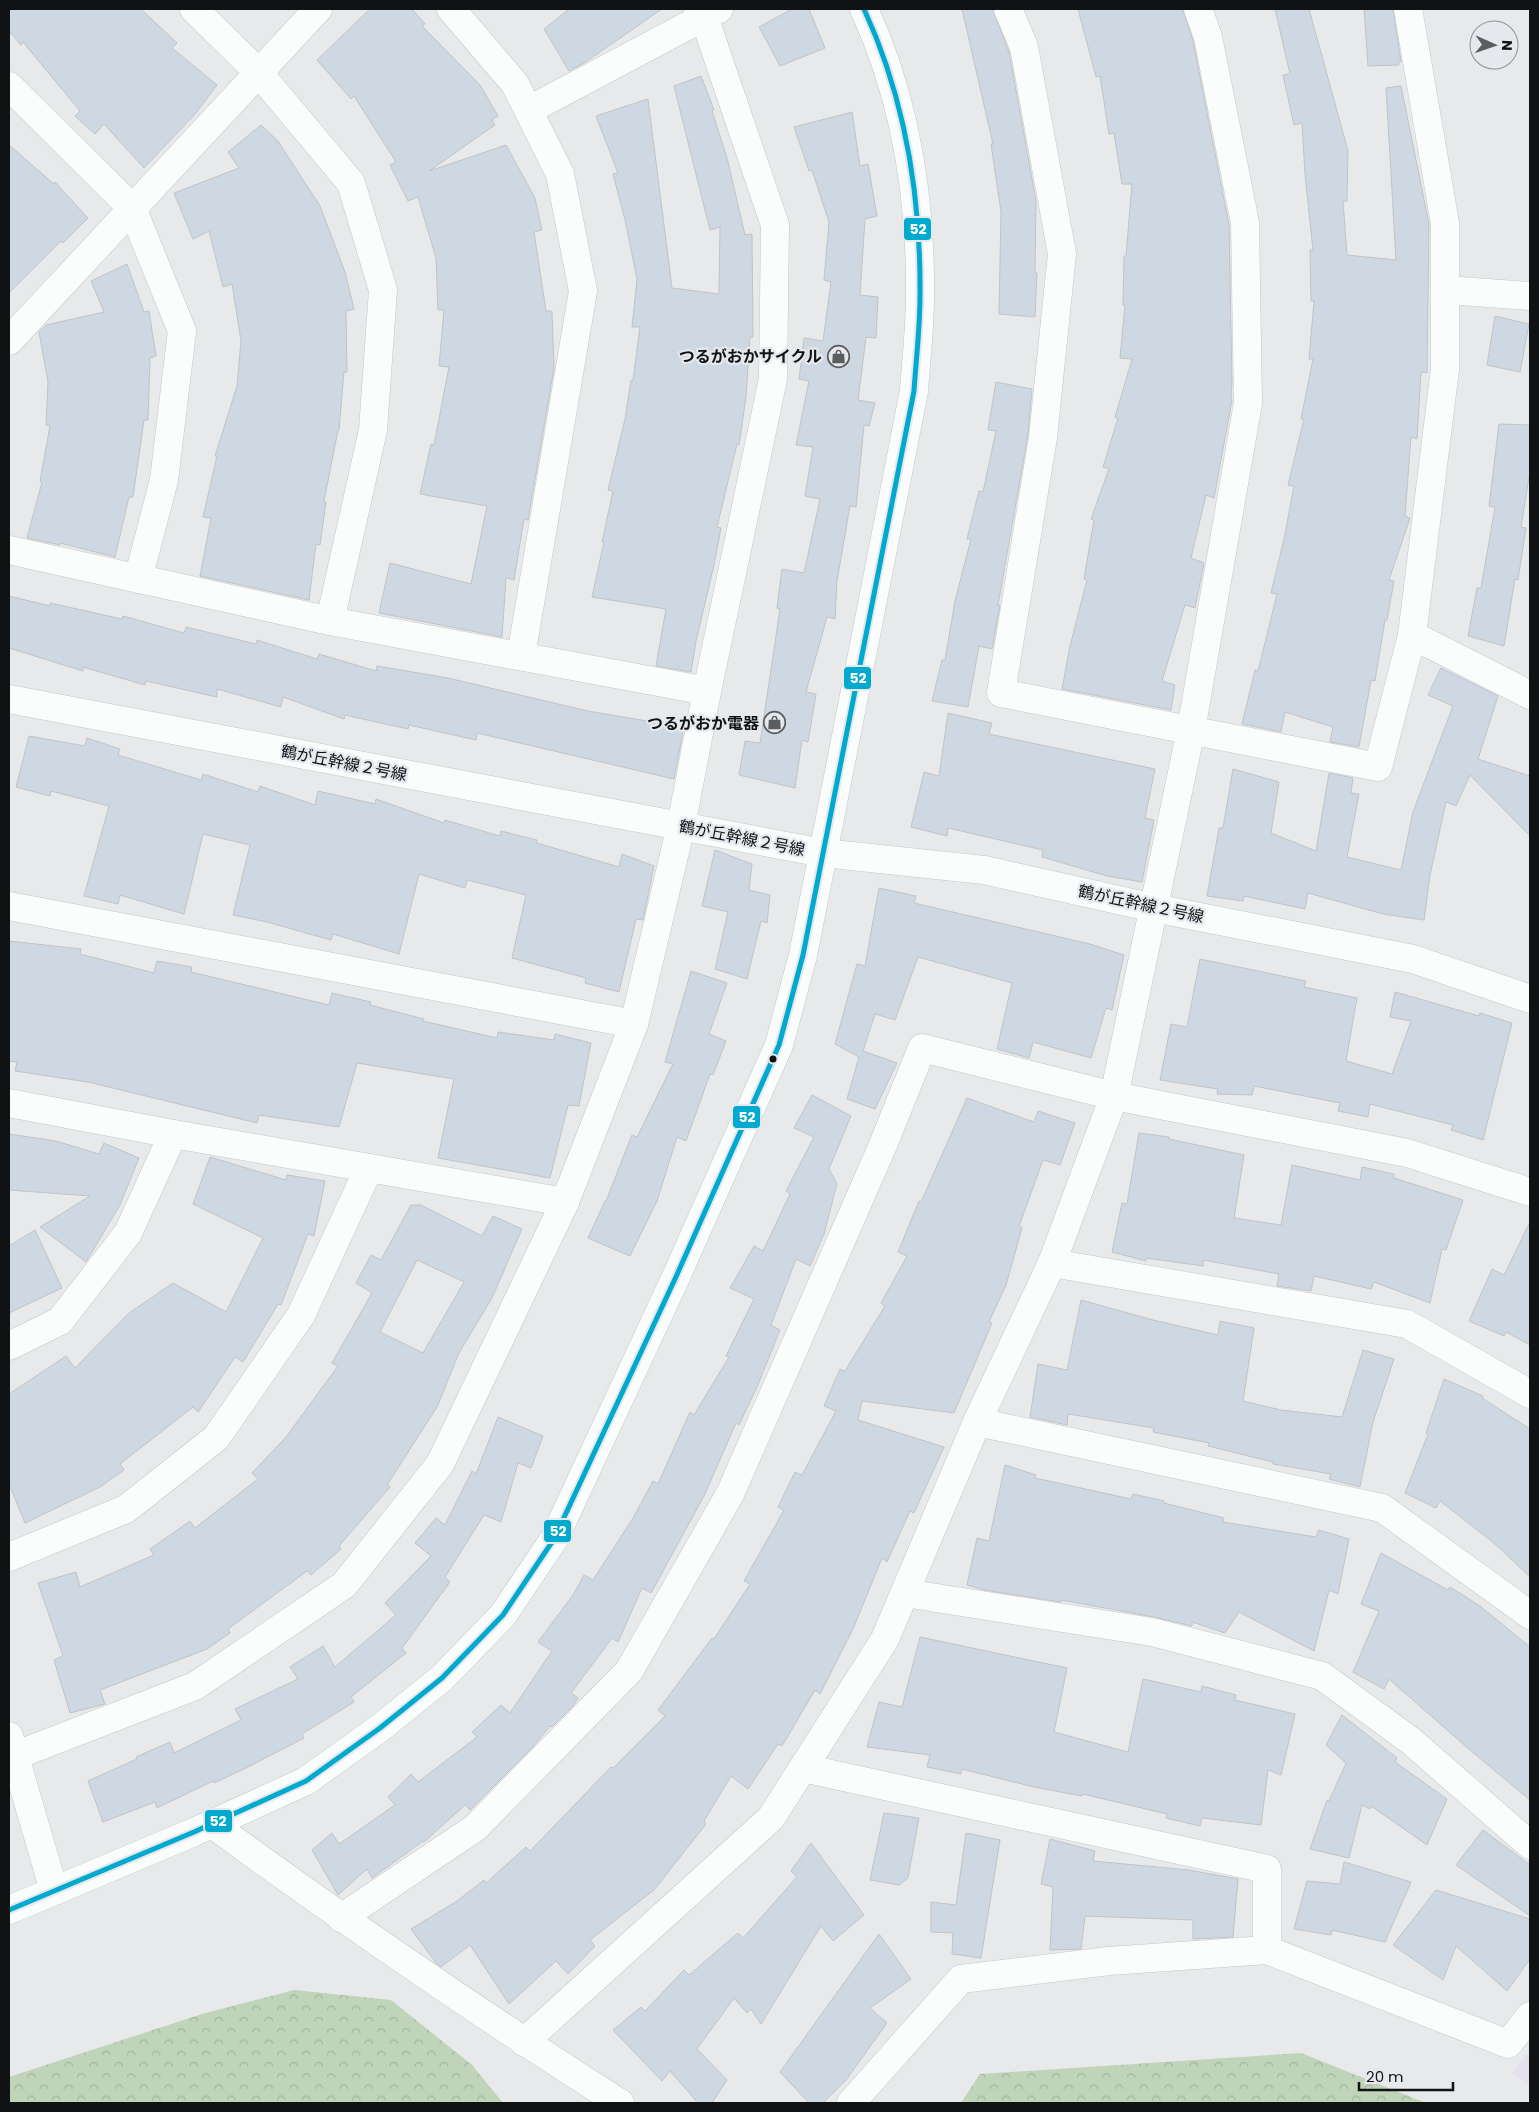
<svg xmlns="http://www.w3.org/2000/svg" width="1539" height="2112" viewBox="0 0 1539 2112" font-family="Poppins,'Noto Sans JP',sans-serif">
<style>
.education{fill:#e6e0ec}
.forest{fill:url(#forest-crowns)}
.building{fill:#ced8e2;stroke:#c2c3c4;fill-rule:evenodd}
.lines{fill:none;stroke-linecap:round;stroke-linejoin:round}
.minor-casing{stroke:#c5c7c8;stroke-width:29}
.tertiary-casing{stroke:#c5c7c8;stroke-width:29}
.minor{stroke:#fbfcfc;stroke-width:28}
.tertiary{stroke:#fbfcfc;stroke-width:28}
.bus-1-casing{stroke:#e5e9ed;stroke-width:9}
.bus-1{stroke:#00a9ce;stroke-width:5}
.bus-dot{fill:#111214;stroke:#e5e9ed;stroke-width:2}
.labels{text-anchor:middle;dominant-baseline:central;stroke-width:4.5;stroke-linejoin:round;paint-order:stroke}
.poi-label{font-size:16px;font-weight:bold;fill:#111214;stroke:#e5e9ed;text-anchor:end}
.street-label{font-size:16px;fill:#111214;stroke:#e5e9ed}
.line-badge{stroke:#e5e9ed;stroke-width:2}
.badge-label{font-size:14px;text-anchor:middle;font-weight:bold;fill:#fff}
</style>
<defs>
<pattern id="forest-crowns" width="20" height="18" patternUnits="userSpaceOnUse" patternTransform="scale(1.25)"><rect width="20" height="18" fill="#bfd4b9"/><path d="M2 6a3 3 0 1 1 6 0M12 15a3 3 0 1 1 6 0" fill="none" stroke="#a3b59e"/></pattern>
</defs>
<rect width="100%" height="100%" fill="#e7e9eb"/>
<path class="education" d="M1530 2051V2084L1512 2073Z"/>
<g class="forest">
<path d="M294 1990 391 2000 472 2065 503 2103H9V2077L202 2014Z"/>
<path d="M1301 2053 1426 2103H961L980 2074Z"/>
</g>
<g class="building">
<path d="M9 9H141L177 43 172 48 217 85 196 113 144 168 104 124 95 134 75 116 80 111 23 42 21 45 9 31Z"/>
<path d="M370 9H412L425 24 422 26 480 85 498 116 492 120 495 125 429 171 506 145 535 198 542 230 534 232 546 311H552L554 368 528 520 524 519 514 580 506 578 502 637 379 613 390 563 471 584 487 506 420 494 431 444 434 445 449 367 439 366 444 310H438L436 258 418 197 408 201 390 165 396 162 354 96 351 99 317 60Z"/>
<path d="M569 9H662L584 63 569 71 544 29Z"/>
<path d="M792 9H809L825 48 780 66 759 27Z"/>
<path d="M962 9H993L1009 52 1036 201 1035 273H1037L1035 317 999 314 1001 212 991 144H993Z"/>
<path d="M1078 9H1183L1193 41 1229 225 1232 382 1231 399 1232 400 1214 498 1206 495 1191 558 1204 563 1195 608 1185 605 1162 681 1175 685 1171 710 1062 689 1070 646 1087 580 1084 579 1094 520 1091 519 1109 469 1103 467 1118 418 1115 417 1132 359 1120 358 1125 305H1123L1124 256H1126L1132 184H1122L1114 133 1109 134 1100 76 1096 77Z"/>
<path d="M1275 9H1309L1348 151 1347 201H1343L1347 255 1396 260 1386 88 1401 86 1429 224 1427 373 1421 372 1417 439 1411 437 1405 516 1410 518 1389 580 1394 581 1387 620H1385L1375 681 1371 680 1359 747 1330 742 1333 727 1285 712 1281 732 1242 724 1255 670 1258 671 1277 594 1271 593 1284 539 1294 486 1288 485 1304 419H1301L1313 359H1309L1314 301H1311L1310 250H1313L1305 174 1302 123 1294 125 1283 75 1290 74Z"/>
<path d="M1364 9H1393L1401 62H1399V65L1368 66Z"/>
<path d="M701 76 714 110 712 111 727 158 745 235 752 234 753 337H750L746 397 739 445 737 444 717 527 721 528 714 565 696 641 691 672 656 666 666 609 592 597 604 542H602L613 491 608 490 625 419 631 380H633L640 327H632L637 279 625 220 613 174 618 173 596 116 648 99 672 288 719 294 720 227 710 230 674 86Z"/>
<path d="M852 112 860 166 868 164 877 216 865 219 860 295 878 297 876 338 866 337 858 400 875 403 869 426 864 425 856 507 850 506 837 581 835 619 827 617 806 692 816 694 808 742 802 740 795 788 739 775 745 741 760 743 780 609 777 608 782 569 804 573 820 499 805 496 813 447 796 445 809 381 799 379 804 338 823 341 831 282 824 280 829 222 812 170 809 171 794 127Z"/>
<path d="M261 125 278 141 320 206 345 272 354 309 346 311 347 372H344L339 430H338L324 501 326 502 320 545 316 544 309 600 200 576 211 518 203 517 217 456H215L237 386 241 341 232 284 223 287 209 231 193 239 174 193 239 168 228 152Z"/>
<path d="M9 145 54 184 55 182 88 218 63 243 61 241 9 293Z"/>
<path d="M127 264 144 312 149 311 156 356 150 358 148 420H144L133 497H129L115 557 60 543V545L27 538 42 482 40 481 50 426 46 425 48 382 39 332 46 325 104 312 91 281Z"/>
<path d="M1495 316 1529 324 1520 372 1487 365Z"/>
<path d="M996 382 1032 389 1028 435 998 605H1000L992 649 979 646 968 707 932 701 942 660H945L955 601 971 539H967L979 491 983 492 996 431 988 430Z"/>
<path d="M1499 424 1530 425V471L1521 527 1526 528 1518 580 1515 579 1504 646 1468 636 1477 588H1481L1495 507 1489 506Z"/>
<path d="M9 596 50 606V603L122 619 123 616 184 633 186 627 256 644 257 640 317 659 319 654 376 671 377 666 448 678 588 711 653 722 654 719 684 727 674 779 477 733 476 740 409 725 408 729 345 715 344 719 283 697 281 707 217 689V697L146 681 145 685 83 667V671L9 648Z"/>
<path d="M1441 668 1498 696 1478 759 1530 776V836L1470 775 1456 806 1446 802 1430 875 1424 920 1383 914 1308 893 1305 909 1244 896 1243 901 1207 896 1219 828H1223L1233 769 1279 782 1271 833 1316 851 1329 773 1353 778 1351 793 1359 794 1347 857 1401 870 1413 812 1453 706 1428 695Z"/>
<path d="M948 713 992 723 989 734 1155 769 1145 818 1154 820 1142 882 1107 876 1042 857 1043 850 948 828 947 836 911 827 924 772 939 776Z"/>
<path d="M29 736 85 746 87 738 120 749 118 755 201 780 203 774 258 792 260 786 315 805 318 791 375 804 376 799 444 823 445 820 500 836 501 831 537 840V843L619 867 622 854 654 866 643 920 636 919 619 992 585 983 586 978 512 958 526 895 467 880 465 888 419 874 399 954 333 934 331 940 267 922 233 915 250 845 203 834 184 914 120 895 118 904 84 896 109 806 51 791 50 796 16 787Z"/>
<path d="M715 850 752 864 749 890 770 895 767 923 761 921 747 979 715 969 728 912 702 906Z"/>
<path d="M879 888 916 896 914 903 1090 944 1124 955 1112 1010 1106 1008 1091 1058 1033 1042 1029 1058 997 1049 1012 983 918 957 895 1020 875 1014 863 1051 897 1063 875 1109 847 1099 859 1057 835 1044 857 964 865 966Z"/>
<path d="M9 941 81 949 80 954 154 973 157 961 192 967 191 972 329 1005 332 993 371 1002 370 1005 424 1019 423 1021 497 1038 498 1032 554 1040 555 1034 591 1043 579 1106 568 1105 550 1178 438 1158 454 1079 357 1063 339 1127 259 1115 257 1123 88 1082 15 1071 17 1062 9 1061Z"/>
<path d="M1200 959 1306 981 1304 987 1357 998 1346 1061 1392 1074 1411 1021 1390 1017 1395 992 1479 1016 1480 1013 1512 1023 1483 1140 1451 1130 1453 1125 1370 1104 1368 1117 1338 1111 1340 1103 1254 1086 1252 1095 1217 1094 1218 1089 1160 1080 1171 1024 1187 1027Z"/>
<path d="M691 971 727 983 709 1034 726 1041 713 1075 710 1074 686 1141 677 1137 657 1201 630 1256 588 1238 605 1201H606L632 1135 637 1137 673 1064 665 1062Z"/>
<path d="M812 1095 851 1116 829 1169 837 1184 824 1234 810 1266 796 1259 771 1325 780 1330 757 1387 739 1425 736 1423 704 1496 651 1593 642 1588 618 1642 612 1638 571 1693 578 1698 573 1706 552 1727 550 1726 532 1748 470 1810 465 1805 424 1842 423 1841 372 1878 367 1869 338 1895 312 1850 332 1833 339 1844 395 1805 388 1797 411 1774 418 1782 477 1737 472 1732 501 1705 510 1713 552 1651 538 1642 573 1595 584 1575 593 1580 633 1518 653 1481 658 1484 690 1412 694 1415 729 1357 726 1356 754 1299 730 1288 754 1246 763 1251 790 1194 786 1191 814 1137 794 1128Z"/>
<path d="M967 1098 1034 1122 1038 1111 1075 1123 1060 1165 1043 1160 1019 1226 1022 1228 1006 1285 989 1322 992 1323 954 1413 862 1401 858 1420 944 1447 914 1513 910 1511 887 1562 882 1558 853 1629 820 1694 815 1690 782 1746 778 1744 748 1789 731 1776 704 1821 706 1824 654 1890 590 1940 595 1946 568 1974 556 1961 509 2004 470 1945 441 1967 436 1963 411 1929 457 1901 484 1880 486 1883 526 1847 530 1851 611 1767 613 1768 665 1716 658 1710 712 1638 714 1639 750 1584 744 1581 784 1510 778 1507 795 1472 802 1475 836 1411 824 1406 840 1369 845 1371 885 1306 881 1303 907 1256 898 1252 919 1201 921 1202Z"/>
<path d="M1139 1133 1169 1137V1139L1244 1155 1234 1218 1281 1225 1292 1165 1360 1180 1362 1167 1394 1174V1178L1463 1200 1446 1250 1442 1249 1430 1303 1374 1282 1371 1289 1314 1276 1311 1291 1277 1286 1279 1274 1203 1260V1266L1146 1258V1261L1112 1252 1122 1203 1127 1204Z"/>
<path d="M9 1134 56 1141 99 1154 104 1143 139 1158 120 1205 86 1262 40 1227 90 1196 9 1190Z"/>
<path d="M210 1157 286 1180 287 1175 325 1181 314 1236 308 1234 281 1305 278 1304 243 1362 235 1357 198 1412 193 1407 120 1464 124 1470 100 1487 25 1523 9 1484V1394L66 1356 75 1368 129 1313 173 1283 226 1312 263 1238 193 1204Z"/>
<path d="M411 1205H421L482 1236 493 1216 522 1229 492 1298 459 1353 437 1407 387 1485 390 1487 339 1546 341 1549 311 1575 307 1571 228 1629 230 1633 207 1649 100 1690 105 1704 70 1713 54 1660 63 1656 38 1583 76 1572 80 1587 154 1555 150 1549 190 1521 195 1528 258 1479 252 1473 286 1437 338 1366 332 1363 372 1293 356 1283 371 1255 381 1260ZM417 1260 464 1282 423 1353 380 1332Z"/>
<path d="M1530 1222V1345L1506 1332 1504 1336 1469 1321 1492 1269 1504 1275Z"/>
<path d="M35 1230 62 1288 9 1313V1246Z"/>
<path d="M1081 1300 1153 1320 1218 1335 1220 1321 1254 1328 1243 1401 1281 1410 1342 1417 1363 1350 1394 1359 1373 1422 1360 1487 1329 1479 1331 1474 1273 1464V1462L1208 1446 1209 1443 1153 1432 1154 1428 1068 1414 1067 1425 1030 1417 1038 1364 1067 1370Z"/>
<path d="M1444 1379 1483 1396 1482 1398 1530 1429V1577L1494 1543 1440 1501 1436 1508 1405 1493 1428 1434 1426 1433Z"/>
<path d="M498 1417 543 1436 531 1468 518 1463 501 1522 484 1515 445 1577 450 1582 402 1648 406 1653 351 1697 354 1702 302 1734 304 1738 246 1768 214 1783 213 1781 157 1808 155 1802 103 1822 88 1781 137 1759 136 1757 170 1742 174 1753 241 1720 235 1709 298 1679 290 1667 323 1646 335 1667 396 1615 385 1603 431 1556 415 1543 436 1518 445 1525 472 1471 476 1474Z"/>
<path d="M1005 1465 1036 1475 1035 1478 1131 1499 1133 1494 1164 1501V1503L1224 1518 1223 1522 1316 1537 1319 1530 1349 1539 1338 1594 1329 1590 1314 1651 1239 1612 1225 1633 1192 1622V1626L1154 1617 1061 1600V1602L984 1590 967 1585 977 1538 989 1541Z"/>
<path d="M1381 1553 1448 1590 1450 1587 1480 1606 1530 1647V1800L1470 1750 1389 1679 1384 1689 1353 1672 1379 1611 1361 1604Z"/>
<path d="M920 1637 1067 1668 1054 1732 1128 1752 1143 1679 1201 1692 1202 1686 1236 1695 1235 1700 1295 1714 1281 1775 1268 1770 1261 1825 1202 1818 1200 1826 1166 1818 1167 1814 1083 1794 1082 1796 1034 1787 962 1769 961 1774 927 1767 930 1755 867 1747 879 1702 902 1707Z"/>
<path d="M1342 1715 1397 1758 1395 1762 1447 1799 1427 1845 1371 1806 1370 1809 1362 1805 1349 1858 1310 1849 1327 1800 1329 1801 1346 1763 1326 1745Z"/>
<path d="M884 1813 919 1818 908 1878 899 1885 870 1880Z"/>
<path d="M1483 1830 1530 1865V1916L1456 1865Z"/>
<path d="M966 1833 1000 1840 981 1958 952 1954 953 1933 931 1932V1902L956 1905Z"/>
<path d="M1050 1839 1095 1851 1093 1861 1189 1870 1238 1879 1233 1937 1193 1939V1920L1085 1916 1081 1949 1050 1950 1053 1887 1041 1884Z"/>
<path d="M811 1843 864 1915 833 1941 821 1926 761 2024 751 2009 747 2013 734 1998 697 2049 727 2080 712 2103H698L670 2071 662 2081 613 2030 641 2007 645 2011 684 1970 689 1975 738 1933 743 1938 797 1877 791 1871Z"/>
<path d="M1344 1862 1411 1882 1385 1942 1332 1930 1331 1935 1294 1929 1307 1881 1340 1884Z"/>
<path d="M1436 1890 1530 1919V1959L1507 1991 1456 1946 1443 1980 1393 1945Z"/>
<path d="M879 1934 911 1979 870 2008 887 2023 846 2080 823 2103H809L780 2072Z"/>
</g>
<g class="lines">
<defs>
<g id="minor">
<path d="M194 9 258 72 351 183 383 290 373 430 330 621"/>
<path d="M451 9 515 84 560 174 583 291 521 656"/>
<path d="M698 9 704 17 775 225 773 379 707 691"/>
<path d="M1008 9 1024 47 1062 254 1043 437 1001 693 1378 767 1412 635 1445 369V223L1408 9"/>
<path d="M9 86 132 208 182 331 164 480 138 579"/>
<path d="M529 110 719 9"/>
<path d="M1446 290 1530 296"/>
<path d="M9 341 318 9"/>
<path d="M9 550 330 621 707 691 681 826 634 1024 565 1202 440 1464 344 1585 195 1686 9 1758"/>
<path d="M1412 635 1530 695"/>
<path d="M823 853 984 870 1154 908 1413 959 1530 999"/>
<path d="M9 906 634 1024"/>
<path d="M9 1103 173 1134 565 1202"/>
<path d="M1052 1263 1407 1324 1530 1394"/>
<path d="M9 1346 60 1321 128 1233 173 1134"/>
<path d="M977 1422 1382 1508 1530 1615"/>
<path d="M9 1557 126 1509 216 1438 301 1315 369 1168"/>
<path d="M905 1593 1152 1632 1322 1676 1411 1741 1530 1845"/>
<path d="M9 1736 54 1891"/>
<path d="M803 1768 1267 1869V1950"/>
<path d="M212 1824C345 1921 481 2015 620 2103"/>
<path d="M341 1918 475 1828 629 1671 730 1494 883 1145 922 1048 1114 1096 1407 1153 1530 1192"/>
<path d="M524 2042 771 1818 885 1639 977 1422 1052 1263 1114 1096 1191 730 1248 403 1245 223 1208 37 1198 9"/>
<path d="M851 2103 961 1979 1109 1961 1267 1950 1508 2044 1530 2016"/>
</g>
<g id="tertiary">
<path d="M9 699 823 853"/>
<path d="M9 1910 194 1832 306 1781 380 1728 442 1678 503 1615 554 1539 675 1279 779 1045 803 955 914 391C916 360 920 328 920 296 921 198 905 98 864 9"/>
</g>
</defs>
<use href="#minor" class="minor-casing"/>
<use href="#tertiary" class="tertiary-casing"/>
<use href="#minor" class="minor"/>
<use href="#tertiary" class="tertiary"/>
<defs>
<path id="bus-1" d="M9 1910 194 1832 306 1781 380 1728 442 1678 503 1615 554 1539 675 1279 779 1045 803 955 914 391C916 360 920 328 920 296 921 198 905 98 864 9"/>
</defs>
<use href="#bus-1" class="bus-1-casing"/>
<use href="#bus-1" class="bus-1"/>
</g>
<defs>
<symbol id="shop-ring" viewBox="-11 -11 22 22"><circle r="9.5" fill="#e5e9ed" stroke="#5c5d5f" stroke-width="1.5"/><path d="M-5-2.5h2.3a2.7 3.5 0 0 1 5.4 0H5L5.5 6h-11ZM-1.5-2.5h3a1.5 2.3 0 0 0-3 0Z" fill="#5c5d5f"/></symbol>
</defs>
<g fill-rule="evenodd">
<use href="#shop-ring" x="826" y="344" width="25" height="25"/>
<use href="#shop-ring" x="762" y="710" width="25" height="25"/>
</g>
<circle class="bus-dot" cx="773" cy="1059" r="4.5"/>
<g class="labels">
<g class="poi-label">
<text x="822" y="356">つるがおかサイクル</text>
<text x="759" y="723">つるがおか電器</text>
</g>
<g class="street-label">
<text transform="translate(344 763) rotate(11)">鶴が丘幹線２号線</text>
<text transform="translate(742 838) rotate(11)">鶴が丘幹線２号線</text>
<text transform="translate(1141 904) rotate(12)">鶴が丘幹線２号線</text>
</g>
</g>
<g class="line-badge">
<rect x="903" y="217" width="29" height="24" rx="5" fill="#00a9ce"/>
<rect x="843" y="666" width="29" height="24" rx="5" fill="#00a9ce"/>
<rect x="732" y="1105" width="29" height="24" rx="5" fill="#00a9ce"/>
<rect x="543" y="1519" width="29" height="24" rx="5" fill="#00a9ce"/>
<rect x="204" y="1809" width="29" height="24" rx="5" fill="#00a9ce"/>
</g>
<g class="badge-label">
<text x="918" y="234">52</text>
<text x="858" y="683">52</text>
<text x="747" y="1122">52</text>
<text x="558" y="1536">52</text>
<text x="218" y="1826">52</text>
</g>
<rect width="1539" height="2112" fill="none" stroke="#111214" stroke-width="20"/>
<g transform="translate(1494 45) rotate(92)"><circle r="24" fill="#e5e9ed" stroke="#909396"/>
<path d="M0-4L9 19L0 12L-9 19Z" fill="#5c5d5f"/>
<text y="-8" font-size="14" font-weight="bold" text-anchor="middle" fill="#111214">N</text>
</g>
<path d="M1359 2082v8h94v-8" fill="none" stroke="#111214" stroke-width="2.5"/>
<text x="1366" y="2082" font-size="15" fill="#111214" stroke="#e5e9ed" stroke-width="4" paint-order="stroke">20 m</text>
</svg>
